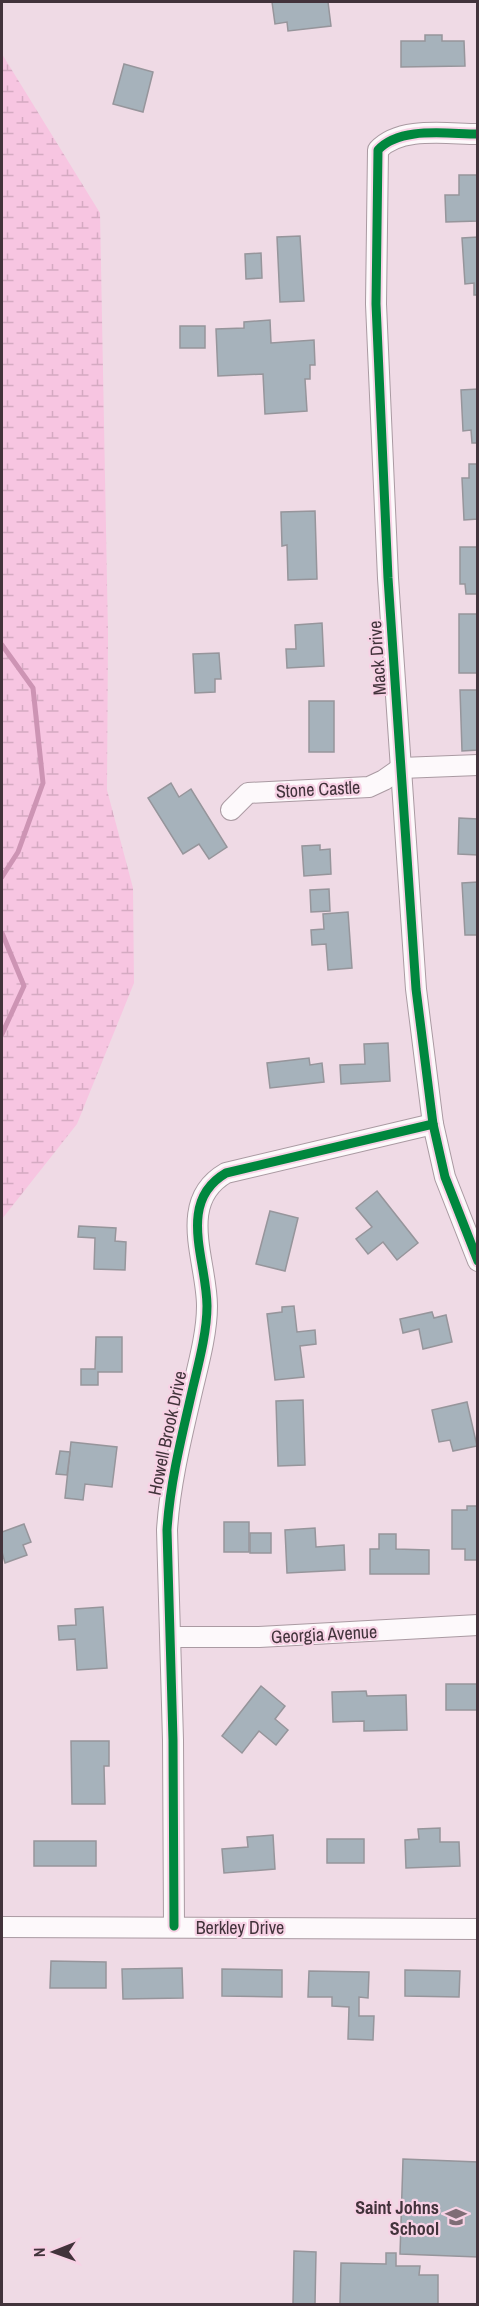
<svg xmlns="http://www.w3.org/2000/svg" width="479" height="2306" viewBox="0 0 479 2306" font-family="'Archivo Narrow',sans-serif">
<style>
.wetland{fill:url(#wetland-marsh)}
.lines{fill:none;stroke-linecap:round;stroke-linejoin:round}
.stream{stroke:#cd94b4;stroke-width:5}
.building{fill:#a6b2bb;stroke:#96959b;stroke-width:1.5}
.minor-casing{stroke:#aa9aa2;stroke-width:22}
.minor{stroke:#fdf9fb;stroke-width:20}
.cycleway-casing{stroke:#f7d2e5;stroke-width:13}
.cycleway{stroke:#00873e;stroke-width:9}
.labels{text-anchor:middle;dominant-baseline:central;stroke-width:4.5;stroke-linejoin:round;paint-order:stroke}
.street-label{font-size:18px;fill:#42333b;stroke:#f7d2e5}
.poi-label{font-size:18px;font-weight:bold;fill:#42333b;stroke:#f7d2e5;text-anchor:end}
</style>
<defs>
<pattern id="wetland-marsh" width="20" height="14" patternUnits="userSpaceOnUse" patternTransform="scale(1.5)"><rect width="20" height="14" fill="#f7c5e1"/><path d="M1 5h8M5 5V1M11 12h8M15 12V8" fill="none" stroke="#d5aac2"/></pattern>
</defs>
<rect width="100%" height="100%" fill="#efdae5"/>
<path class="wetland" d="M2 54 100 213 108 634 107 790 133 888 134 983 77 1124 2 1219Z"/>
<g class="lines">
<g class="stream">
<path d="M2 645 33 688 43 783 18 852 2 877"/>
<path d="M2 933 24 986 2 1034"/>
</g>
</g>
<g class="building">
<path d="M272 2H328L331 26 288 31 287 22 275 24Z"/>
<path d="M425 35H442V41H464L465 66 401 67V41H425Z"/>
<path d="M124 64 153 72 143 112 113 104Z"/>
<path d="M459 175H478V221L446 222 445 195H459Z"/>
<path d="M300 236 304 301 280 302 277 237Z"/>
<path d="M478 237V295H474V283L465 284 462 238Z"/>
<path d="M261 253 262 278 246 279 245 254Z"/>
<path d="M270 320 271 343 314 340 315 365H310V379H305L307 411 265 414 263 374 218 376 216 329 244 328V322Z"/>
<rect x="180" y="326" width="25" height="22"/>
<path d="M478 389V443H472L471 430 463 431 461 390Z"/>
<path d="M469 464H478V519L464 520 462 478H469Z"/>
<path d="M315 511 317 579 288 580 287 545 282 546 281 512Z"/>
<path d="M460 547H478V594H466L465 584H460Z"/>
<rect x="459" y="614" width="19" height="59"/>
<path d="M322 623 324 666 287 668 286 649H296L295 625Z"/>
<path d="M219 653 221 679H215V692L195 693 193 654Z"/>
<path d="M460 690H478V750L462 751Z"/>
<rect x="309" y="701" width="25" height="51"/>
<path d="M171 783 179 797 191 789 227 847 209 859 199 844 183 854 148 798Z"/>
<path d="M459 818 478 819V855L458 854Z"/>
<path d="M320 845V850L330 849 331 874 304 876 302 846Z"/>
<path d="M478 882V935H465L462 883Z"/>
<path d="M329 889 330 911 311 912 310 890Z"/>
<path d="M348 912 352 968 328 970 326 944 312 945 311 930 324 929 323 914Z"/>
<path d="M388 1043 390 1081 341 1084 340 1065 365 1064 364 1044Z"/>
<path d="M309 1058 310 1065 322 1063 324 1082 270 1088 267 1063Z"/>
<path d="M377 1191 418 1243 397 1260 383 1242 368 1254 356 1239 372 1227 356 1208Z"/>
<path d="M270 1211 298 1218 285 1271 256 1264Z"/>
<path d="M79 1226 116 1228 115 1241 126 1242 125 1270 94 1269 95 1238 78 1237Z"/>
<path d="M294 1306 297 1332 315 1330 316 1344 300 1346 304 1377 275 1380 267 1314 282 1312V1307Z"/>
<path d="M432 1312 434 1318 446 1315 452 1342 423 1349 419 1329 403 1333 400 1319Z"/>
<path d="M96 1337H122V1372H98V1385H81V1369H95Z"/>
<path d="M303 1400 305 1465 278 1466 276 1401Z"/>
<path d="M467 1402 477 1446 453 1451 450 1440 439 1442 432 1410Z"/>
<path d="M71 1442 117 1447 112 1487 85 1484 83 1500 65 1498Z"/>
<path d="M60 1451 70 1452 67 1475 56 1474Z"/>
<path d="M467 1506H478V1560H465V1549H452V1510H467Z"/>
<rect x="224" y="1522" width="25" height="30"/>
<path d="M24 1524 31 1542 23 1545 27 1555 5 1563 2 1552V1532Z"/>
<path d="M315 1528 316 1547 344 1545 345 1570 287 1573 285 1530Z"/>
<rect x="250" y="1533" width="21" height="20"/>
<path d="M379 1534H396V1549L429 1550V1574H370V1549H379Z"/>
<path d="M103 1607 107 1668 77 1670 75 1639 59 1640 58 1626 76 1625 75 1609Z"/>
<rect x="446" y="1684" width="32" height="26"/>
<path d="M261 1686 285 1706 275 1719 288 1730 276 1745 259 1731 242 1753 222 1736Z"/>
<path d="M366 1691 367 1696 406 1695 407 1730 364 1731V1721L333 1722 332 1692Z"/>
<path d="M71 1741H109V1766H104L105 1804H72Z"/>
<path d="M440 1828V1842H459L460 1866 406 1868 405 1840 419 1839 418 1829Z"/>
<path d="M273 1835 275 1869 224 1873 222 1849 248 1847 247 1837Z"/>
<rect x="327" y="1839" width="37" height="24"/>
<rect x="34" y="1841" width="62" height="25"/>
<path d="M51 1961 106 1962V1988H50Z"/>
<path d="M182 1968 183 1998 123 1999 122 1969Z"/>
<path d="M222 1969 282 1970V1997L222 1996Z"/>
<path d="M405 1970 460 1971 459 1997 405 1996Z"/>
<path d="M309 1971 369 1972 368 1998 359 1997V2016H374L373 2040 348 2039 349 2007 332 2006V1997H308Z"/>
<path d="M403 2159 478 2162V2257L400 2254Z"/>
<path d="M294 2251 316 2252 315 2304H293Z"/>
<path d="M386 2253H396V2266H420L419 2275H438V2304H340L341 2263 386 2264Z"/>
</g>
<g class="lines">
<defs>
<g id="minor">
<path d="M478 134C447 134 400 126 378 150L376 304 388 578 416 989 433 1124 445 1177 478 1261"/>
<path d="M231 810 248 793 369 787 384 780 401 768 478 765"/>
<path d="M171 1637H259L478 1625"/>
<path d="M174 1926 173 1740 167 1530C170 1482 182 1435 193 1387 199 1362 207 1332 207 1306 207 1261 176 1202 226 1173L433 1124"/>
<path d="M2 1927 478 1929"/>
</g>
</defs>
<use href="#minor" class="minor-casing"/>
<use href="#minor" class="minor"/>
<defs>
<g id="cycleway">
<path d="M478 134C447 134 400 126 378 150L376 304 388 578 416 989 433 1124 445 1177 478 1261"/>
<path d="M174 1926 173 1740 167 1530C170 1482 182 1435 193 1387 199 1362 207 1332 207 1306 207 1261 176 1202 226 1173L433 1124"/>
</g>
</defs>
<use href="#cycleway" class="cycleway-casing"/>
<use href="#cycleway" class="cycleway"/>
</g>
<defs>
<symbol id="school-bare" viewBox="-9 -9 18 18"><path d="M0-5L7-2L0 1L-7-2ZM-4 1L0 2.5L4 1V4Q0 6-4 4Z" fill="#7f6d76" stroke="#f7d2e5" stroke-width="2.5" paint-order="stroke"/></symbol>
</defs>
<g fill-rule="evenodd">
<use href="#school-bare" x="441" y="2202" width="30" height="30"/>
</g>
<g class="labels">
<g class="street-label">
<text transform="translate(377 658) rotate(-94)">Mack Drive</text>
<text transform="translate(318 789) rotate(-3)">Stone Castle</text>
<text transform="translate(167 1433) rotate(-78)">Howell Brook Drive</text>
<text transform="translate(324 1634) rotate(-3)">Georgia Avenue</text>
<text x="240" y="1927">Berkley Drive</text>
</g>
<g class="poi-label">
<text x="439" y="2207">Saint Johns<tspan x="439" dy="21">School</tspan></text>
</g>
</g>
<rect width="479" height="2306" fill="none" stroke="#42333b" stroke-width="6"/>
<g transform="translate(54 2252) rotate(269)" stroke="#f7d2e5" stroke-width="4.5" paint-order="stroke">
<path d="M0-4.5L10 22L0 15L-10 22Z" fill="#42333b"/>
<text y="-9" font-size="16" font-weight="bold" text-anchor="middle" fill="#42333b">N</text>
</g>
</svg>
